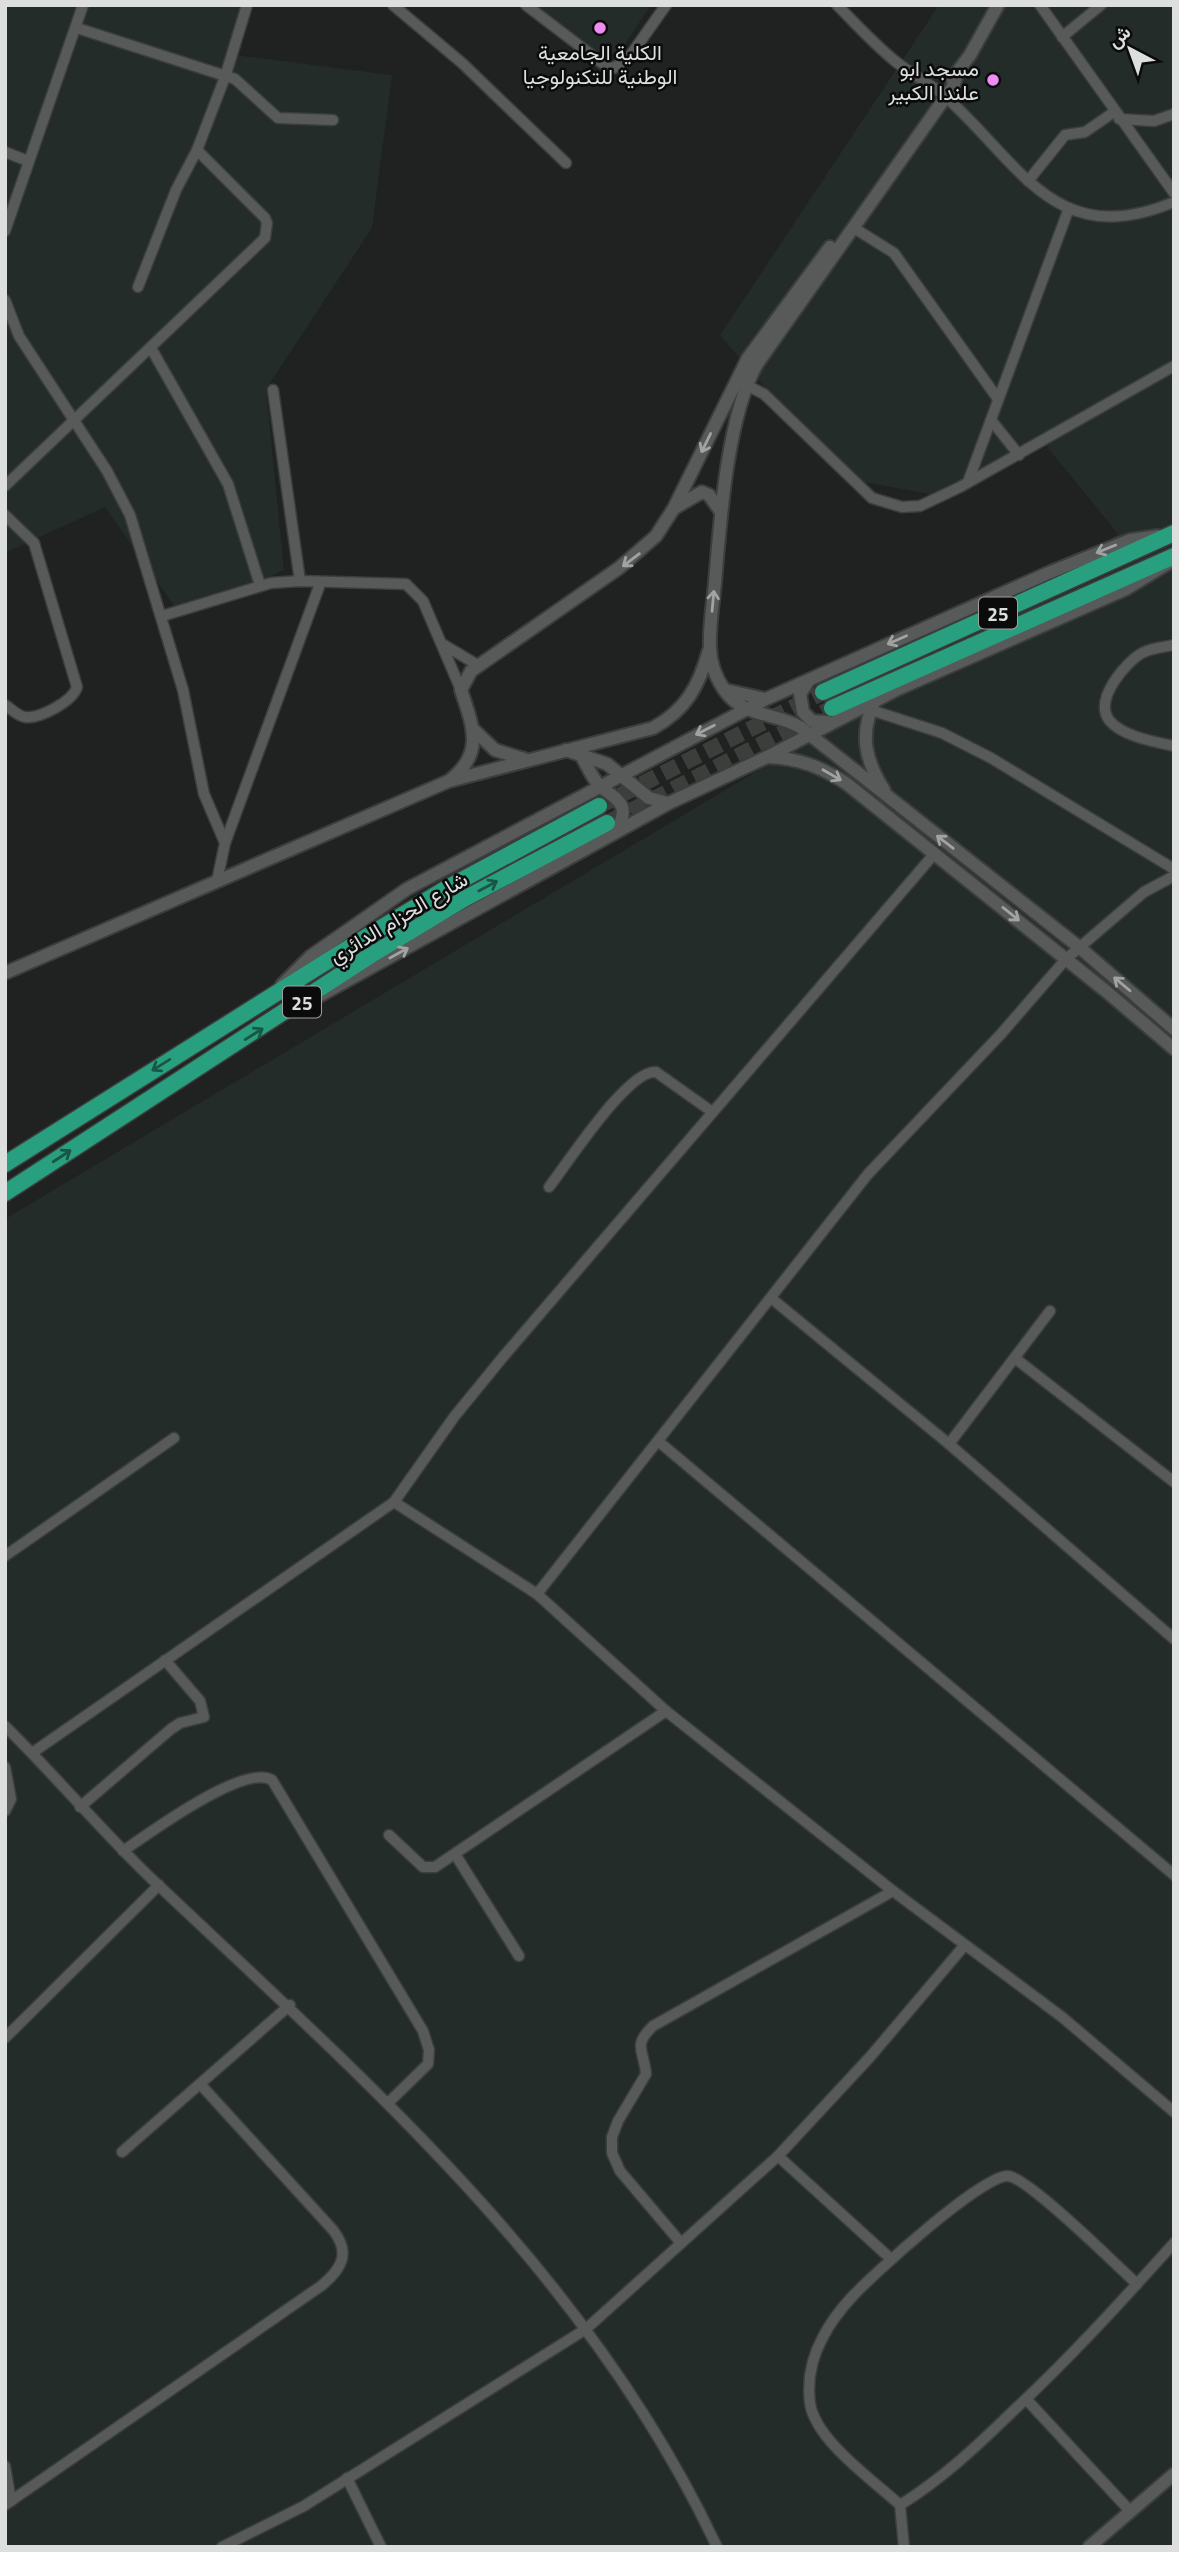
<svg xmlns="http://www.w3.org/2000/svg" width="1179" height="2552" viewBox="0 0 1179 2552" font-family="'Titillium Web',Vazirmatn,sans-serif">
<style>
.built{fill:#232c28}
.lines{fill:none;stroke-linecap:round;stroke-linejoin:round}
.trunk-tunnel{stroke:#3c3e3c;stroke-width:16;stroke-dasharray:16 8;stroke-linecap:butt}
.minor-casing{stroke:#3c3e3d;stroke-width:13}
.tertiary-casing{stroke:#3c3e3d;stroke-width:16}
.trunk-casing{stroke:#3c3e3d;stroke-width:19}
.minor{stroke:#575a59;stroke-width:10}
.tertiary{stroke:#575a59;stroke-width:12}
.trunk{stroke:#28a080;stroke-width:16}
.oneway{stroke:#a1a3a2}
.oneway2{stroke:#195645}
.poi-dot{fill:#f08bf6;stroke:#0a0b0a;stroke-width:2.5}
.labels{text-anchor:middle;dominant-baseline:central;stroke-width:5;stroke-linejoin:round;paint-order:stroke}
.shield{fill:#0a0b0a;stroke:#9e9f9e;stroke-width:2}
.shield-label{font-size:19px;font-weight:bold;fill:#dddfde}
.poi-label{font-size:21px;fill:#dddfde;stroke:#0a0b0a}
.street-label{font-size:21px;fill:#dddfde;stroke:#0a0b0a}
</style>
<rect width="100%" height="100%" fill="#1f2220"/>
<g class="built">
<path d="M5 5H249L235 55 392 75 372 228 266 389 284 570 182 617 105 507 5 553Z"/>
<path d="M536 5H651L621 50 609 55 597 52Z"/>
<path d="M939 5H1174V2547H5V1219L811 739 1118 534 1044 443 934 495 842 478 720 335Z"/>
</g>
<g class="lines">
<g class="trunk-tunnel">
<path d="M599 806 823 692"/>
<path d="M609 822 832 708"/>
</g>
<defs>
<g id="minor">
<path d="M393 5 462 63 566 163"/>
<path d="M526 5 606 66 614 68 630 56 666 5"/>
<path d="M837 5C856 24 874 44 895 61 911 74 931 84 947 98 1022 166 1056 251 1174 202"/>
<path d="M1040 5 1174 193"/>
<path d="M77 28 235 79 278 118 333 120"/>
<path d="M1062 37 1101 5"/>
<path d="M1119 119 1154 121 1174 114"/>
<path d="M5 152 28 161"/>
<path d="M1028 181 1065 135 1085 132 1114 112"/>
<path d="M854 228 894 253 998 399"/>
<path d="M5 231 83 5"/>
<path d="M138 287 176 190 197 150 225 77 247 5"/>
<path d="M5 300 19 336 107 471 130 515 183 690 204 794 225 843 217 881"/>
<path d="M151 348 228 484 260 585"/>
<path d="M742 383 764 394 872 498 902 507 920 506 960 487 1174 366"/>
<path d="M273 390 300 581"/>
<path d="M991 420 1019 455"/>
<path d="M968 482 1069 208"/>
<path d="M5 486 265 238 267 223 265 218 197 150"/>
<path d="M5 515 34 543 77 687C73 701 40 719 25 717 17 716 12 709 5 705"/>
<path d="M162 616 271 583 300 581 406 584 423 601 461 690"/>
<path d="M444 645 476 664"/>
<path d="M1174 645C1164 647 1151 648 1142 653 1125 663 1094 699 1109 720 1121 736 1155 742 1174 746"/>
<path d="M871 710 942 733 991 758 1174 869"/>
<path d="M225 843 320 584"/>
<path d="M549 1187C568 1163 628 1069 656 1072L711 1111"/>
<path d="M771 1298 949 1444 1174 1639"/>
<path d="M1016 1359 1174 1482"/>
<path d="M658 1441 1174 1875"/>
<path d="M949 1444 1050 1311"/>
<path d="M394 1502 537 1594 666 1711 893 1891 1062 2017 1174 2112"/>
<path d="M5 1556 174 1438"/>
<path d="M537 1594 868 1174 1001 1034 1066 959 1144 892 1174 876"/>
<path d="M5 1726C57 1777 104 1834 157 1884 370 2085 590 2276 717 2547"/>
<path d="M32 1753 394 1502 454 1417 503 1357 935 853"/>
<path d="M5 1767 11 1799 5 1811"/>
<path d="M80 1807 171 1729 180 1723 204 1717 200 1701 165 1660"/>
<path d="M389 1835 423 1867H435L666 1711"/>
<path d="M123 1851C148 1834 244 1763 272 1780L423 2031 429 2050 428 2064 389 2102"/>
<path d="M455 1854 519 1956"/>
<path d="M5 2038 159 1885"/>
<path d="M122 2152 290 2005"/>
<path d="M778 2156 891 2259"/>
<path d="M681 2243 620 2171 612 2153V2137L618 2121 646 2074C644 2050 632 2046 653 2026L893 1891"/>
<path d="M1026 2399 1131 2512"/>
<path d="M5 2466 11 2501"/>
<path d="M347 2478 381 2547"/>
<path d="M5 2505 321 2286C342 2269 351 2253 333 2230L201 2085"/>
<path d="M900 2505C942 2479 976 2447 1011 2413 1069 2359 1121 2302 1174 2243"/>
<path d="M222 2547 304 2506 586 2329 778 2156 870 2057 964 1946"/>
<path d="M904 2547 900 2505C873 2480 815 2440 810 2403 807 2380 812 2357 823 2337 830 2323 840 2310 851 2298 872 2275 982 2175 1008 2176 1029 2178 1116 2265 1137 2284"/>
</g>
<g id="tertiary">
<path d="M957 74 954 85 757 364C727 416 720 522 715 583 713 604 709 626 710 647 710 663 716 678 725 691 745 718 771 711 800 727L1079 947 1174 1029"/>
<path d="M952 79 970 55 998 5"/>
<path d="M676 507 702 492 709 495 721 512"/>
<path d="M809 680 800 694 803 712 812 721 828 722"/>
<path d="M725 690 765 699"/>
<path d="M875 700C859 734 865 760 884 790"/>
<path d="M474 730 495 750 524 759"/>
<path d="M566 750 607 764 649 798 668 803"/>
<path d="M582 757C587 765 593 780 600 786 617 800 632 804 616 831"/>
<path d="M767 757C798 758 822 767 847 784L1107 992 1174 1049"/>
<path d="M449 781C485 753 473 727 461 690L471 671 619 568 656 536 674 508 748 358 830 247"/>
<path d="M5 973 449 781 653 728C686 710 699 686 709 650"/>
<path d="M282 985 311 956 407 889 766 699 1046 574 1130 540 1158 536"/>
<path d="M308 1002 669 803 767 757 898 689 1126 589 1167 564"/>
<path d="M1089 2547 1174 2474"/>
</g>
<g id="trunk">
<path d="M823 692 1174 533"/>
<path d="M832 708 1174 556"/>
<path d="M5 1164 361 940 445 889 599 806"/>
<path d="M5 1193 371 955 464 899 607 823"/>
</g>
</defs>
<use href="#minor" class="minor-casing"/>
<use href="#tertiary" class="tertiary-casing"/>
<use href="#trunk" class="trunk-casing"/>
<use href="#minor" class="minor"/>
<use href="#tertiary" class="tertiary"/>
<use href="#trunk" class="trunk"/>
</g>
<defs><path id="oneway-shaft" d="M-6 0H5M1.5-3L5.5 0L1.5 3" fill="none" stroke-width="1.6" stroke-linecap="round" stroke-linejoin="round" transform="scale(1.75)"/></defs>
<g class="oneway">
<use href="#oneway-shaft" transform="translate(706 443) rotate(116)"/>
<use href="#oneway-shaft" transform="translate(1106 549) rotate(158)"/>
<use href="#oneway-shaft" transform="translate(631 560) rotate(143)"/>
<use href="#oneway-shaft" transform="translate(713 601) rotate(-85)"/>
<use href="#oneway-shaft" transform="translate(897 640) rotate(156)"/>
<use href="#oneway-shaft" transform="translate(705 730) rotate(153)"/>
<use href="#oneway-shaft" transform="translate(832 775) rotate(30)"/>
<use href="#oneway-shaft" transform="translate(945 842) rotate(-142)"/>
<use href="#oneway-shaft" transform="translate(1011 914) rotate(39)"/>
<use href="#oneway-shaft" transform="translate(399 953) rotate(-29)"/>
<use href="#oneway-shaft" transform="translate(1122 984) rotate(-140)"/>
</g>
<g class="oneway2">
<use href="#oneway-shaft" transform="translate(488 886) rotate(-28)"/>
<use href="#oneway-shaft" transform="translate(254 1034) rotate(-32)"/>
<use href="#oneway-shaft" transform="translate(161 1065) rotate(148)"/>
<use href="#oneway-shaft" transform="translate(62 1156) rotate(-33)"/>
</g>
<g class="poi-dot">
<circle cx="600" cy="28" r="7"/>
<circle cx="993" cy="80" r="7"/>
</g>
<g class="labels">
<g class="shield">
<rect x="979" y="597.5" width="38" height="31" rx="5"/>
<rect x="283" y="986.5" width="38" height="31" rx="5"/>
</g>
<g class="shield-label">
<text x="998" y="613">25</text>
<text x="302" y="1002">25</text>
</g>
<g class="poi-label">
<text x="600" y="52">الكلية الجامعية<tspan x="600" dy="24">الوطنية للتكنولوجيا</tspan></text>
<text x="979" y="68" text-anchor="end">مسجد ابو<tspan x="979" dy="24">علندا الكبير</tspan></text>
</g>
<g class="street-label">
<text transform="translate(398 917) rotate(-31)">شارع الحزام الدائري</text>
</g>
</g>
<rect width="1179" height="2552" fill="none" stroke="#dddfde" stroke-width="14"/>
<g transform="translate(1130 49) rotate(319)" stroke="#0a0b0a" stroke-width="5" paint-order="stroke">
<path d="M0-5L12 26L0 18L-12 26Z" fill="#dddfde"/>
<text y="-10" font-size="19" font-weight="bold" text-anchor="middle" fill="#dddfde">ش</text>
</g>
</svg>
